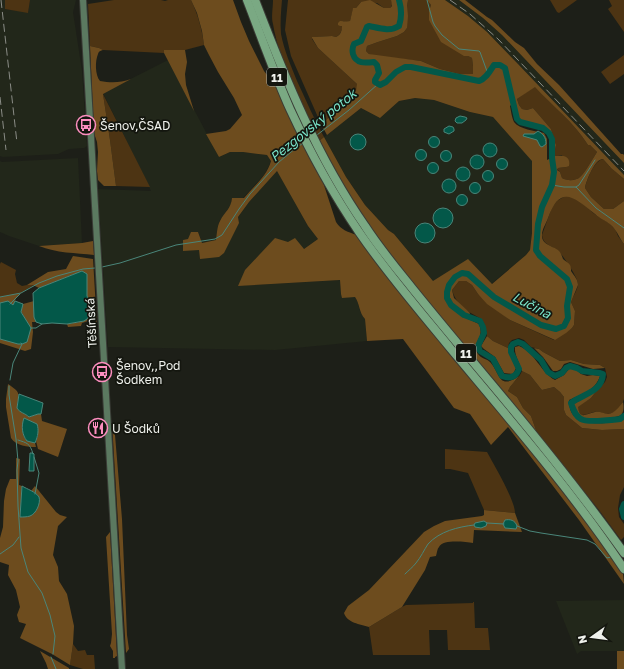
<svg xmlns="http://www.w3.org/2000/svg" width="624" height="669" viewBox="0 0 624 669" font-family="'Golos Text',sans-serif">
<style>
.built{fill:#22271a}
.green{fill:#4d3413}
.forest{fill:#6d4c1e;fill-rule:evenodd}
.water{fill:#035849;stroke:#4a867a}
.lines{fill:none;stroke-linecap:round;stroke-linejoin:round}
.stream{stroke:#4a867a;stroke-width:1}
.river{stroke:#035849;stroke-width:6}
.secondary-casing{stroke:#3a3c36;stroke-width:8}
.highway-casing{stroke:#3a3c36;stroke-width:10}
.secondary{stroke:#5b7960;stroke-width:6}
.highway{stroke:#7aa983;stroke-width:8}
.rail{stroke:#8a8c86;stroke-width:1;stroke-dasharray:8 4;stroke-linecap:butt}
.labels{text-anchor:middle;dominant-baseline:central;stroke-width:3.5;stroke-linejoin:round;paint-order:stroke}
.shield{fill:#14160f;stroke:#adafaa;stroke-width:1}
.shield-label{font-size:11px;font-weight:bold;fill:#eff1ec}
.poi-label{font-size:12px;fill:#eff1ec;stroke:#14160f;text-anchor:start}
.street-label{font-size:12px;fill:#eff1ec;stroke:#14160f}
.water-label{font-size:13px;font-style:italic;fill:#79e3c9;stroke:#14160f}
</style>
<rect width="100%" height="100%" fill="#1d1f18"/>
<g class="built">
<path d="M0 0H5V9L28 12 30 0H76L73 12 82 71 87 146 84 148 69 149 58 154 3 157 0 156Z"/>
<path d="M445 0H459L483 18 502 35 624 163V175L496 41 468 16Z"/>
<path d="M168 60 219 157 230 152H243L267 155 271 160 269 166 264 175 243 198H232L231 205 219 222 218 226 217 240 202 243 198 232 200 259 239 223 238 217 249 202 277 170 308 226 318 239 304 249 238 286 340 280 341 294 355 297 358 302 360 311 365 319 367 341 275 350 108 347 98 189 151 191 103 93Z"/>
<path d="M415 98 434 100 470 112 493 117 533 161 532 233 530 250 526 255 491 284 433 281 394 234 388 230 365 205 346 177 324 137 361 108 380 118 399 101Z"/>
<path d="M78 158 82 243 39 246 9 236 0 232V161L2 162Z"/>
<path d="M624 600V651H581L577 654 556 601Z"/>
</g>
<g class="green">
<path d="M5 0H30L28 13 5 9Z"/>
<path d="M114 0H161L165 1 168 0H191C198 15 202 29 204 45L185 50H164V53L103 50 99 48 90 46 88 4Z"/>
<path d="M273 0H282C281 11 280 23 281 34 284 50 291 66 297 81 306 100 314 119 324 137L319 141C302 104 280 65 273 24 271 17 273 8 273 0Z"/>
<path d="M288 0H391C392 4 393 5 390 8H384L377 3 361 2 356 8 353 9 350 21 346 22 343 21C342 27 343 33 336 37L332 36 313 37 312 39 318 48 357 84V91L350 97 339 109 321 124 291 56 285 30Z"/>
<path d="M408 0H427L431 5 429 11 468 56 472 58 473 66V74H460L440 69 421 61 375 56 369 54 366 51 367 46 378 42 397 36 404 32 407 28V6Z"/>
<path d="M550 0H577L559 13 557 12Z"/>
<path d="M609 0H624V32L608 9 612 6Z"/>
<path d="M624 55V74L610 84 601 72Z"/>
<path d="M535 86C552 106 574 122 588 145H590L597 152C593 158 585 173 580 177 576 181 567 181 562 178L560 172 557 169 558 168 566 167 562 155 556 156 554 155 556 145 551 129 533 108 527 110 522 109 519 105 517 99Z"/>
<path d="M103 94 150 187 116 186 110 140Z"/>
<path d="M603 159 610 167 624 179V201L613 209H604L591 197 585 188C587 179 594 161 603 159Z"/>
<path d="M565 196C580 196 587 210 599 217 604 220 610 223 614 228 616 230 617 234 618 236 620 239 622 241 624 244V399C622 406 615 414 607 414 603 414 599 411 594 412 589 413 586 415 581 415L579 412 577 407 591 398 598 389 605 382 607 377 605 368 600 365 584 364 571 360 560 361 543 352 539 349 531 347 524 340 519 338 512 340 509 343 508 348 493 341 487 336C486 328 484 320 478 317 475 315 472 314 469 312 461 307 455 300 452 290L459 281H466L472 285 478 294 510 320 554 340 572 328 574 325 575 311 571 302C573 296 578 289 578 284 579 279 561 252 557 250 550 245 543 244 542 235L552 207 557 201Z"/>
<path d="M1 262 16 270 15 274 17 283 22 286 27 285H34L21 293 0 297V264Z"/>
<path d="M522 371 530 375 541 389 542 390 554 387 560 392 564 397V410L566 415 582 428 602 430 624 429V487L620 495 618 508 619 517 624 524V537L621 540 599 510 537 433 531 416 523 408 517 397 508 391C511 383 519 379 522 371Z"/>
<path d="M445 449 487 452C494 465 515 500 515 513L484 510 468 473 450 469H445Z"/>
<path d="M473 602H474L475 628H488L490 650H448L447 630H429L430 655H373L369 627 402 607 406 605 473 603Z"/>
<path d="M73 644 78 651 85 650 87 655H94L95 669H83L70 665Z"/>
</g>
<g class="forest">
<path d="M191 0H233L241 22 249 41 264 71 278 89 322 179 336 222C341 230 348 232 357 235L562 489 599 538 623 573 624 584 579 520 508 427 491 445 470 414 454 408 403 339 367 341 365 319C359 313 360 304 355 297L342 298 341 294 340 280 238 286 245 270 275 238 288 242 295 238 304 249 318 239 308 226 277 171 249 202 238 217 239 223 224 253 219 257 200 259 199 250 183 251V240L188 239 191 232H198L202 243 216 240C217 234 217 226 220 221 225 211 231 209 232 198H244C254 186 267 176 271 161L267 155 243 152H230L219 157 206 134 226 131 230 129 242 115 234 98 218 72 209 55 204 45 202 31 197 13Z"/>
<path d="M370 0 384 8H390L392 6 391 0H408L407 6 408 16 407 28 404 32 397 36 378 42 367 46 366 51 369 54 421 61 440 69 460 74H473V66L472 58 468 56H464L441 42 429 20V11L431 5 427 0H445L468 16 487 32 518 64 624 175V179L611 168 603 159C602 159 601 159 600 160 594 162 586 181 585 188L591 197 604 209H613L624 201V244C620 239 617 231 612 226 607 221 600 219 595 214 574 197 560 184 548 218 546 224 542 229 542 235 541 245 554 246 559 251 561 253 562 256 563 259 565 261 569 263 570 265 571 267 571 269 571 271 574 276 578 279 578 285L571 302 575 311 574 325 572 328 566 333 555 340 510 320 487 304 478 294 472 285 466 281H459L452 290 454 298 470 313 468 319 479 324C484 337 476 338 475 350 477 352 479 356 481 357 484 359 487 359 490 362 500 372 498 391 519 376L510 387 508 391 517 397 523 408 531 416 537 433C510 400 482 368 455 335 404 274 355 212 319 141L324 137 346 177 365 205 388 230 394 234 433 281 468 259 492 284 526 255 530 250 532 233V161L493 117 470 112 434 100 415 98 399 101 380 118 361 108 327 135 321 124 339 109 350 97 356 91 357 84 318 48 312 38V37L332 36 336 37C341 35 342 30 342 26H340L338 25V23L340 21C343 21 346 22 350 21L353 8H356L361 2ZM535 87C552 106 574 122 588 145H590L597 152C593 158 585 173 580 177 576 181 567 181 562 178L560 172 557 170 558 168 566 167 569 166C571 156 563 155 556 156L554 155 556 145 551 129 533 108 527 110 522 109 519 105 517 99ZM514 102C516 107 516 116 520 119 523 122 528 122 532 123 555 128 554 137 553 157L547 160V139L544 133C535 131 519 129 514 122 512 118 511 111 510 106Z"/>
<path d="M459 0H465L487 17 492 20 515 42 524 48 537 64 559 85 621 154H623L624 155V163L502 35 483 18Z"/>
<path d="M90 46 99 48 103 50C100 51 99 51 98 54 95 61 95 75 100 81 111 83 120 83 131 79L103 94 110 140 116 186H104L98 180 97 171 98 152 97 142 94 133Z"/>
<path d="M164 50H185L187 62 185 74 186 85 194 111 164 53Z"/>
<path d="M93 241 94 255C76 253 56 253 39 246L82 243Z"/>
<path d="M73 256 93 259 97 326 91 320 82 323 81 326 68 327 67 324C72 323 80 323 85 320 102 312 79 283 74 274L39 288 33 285H27L48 272 66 269Z"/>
<path d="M21 293 16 298 13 306 0 303V297Z"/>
<path d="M34 301V317L36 322H32L33 332 31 349 25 351 0 343V339L22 344 30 328 21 311 23 304Z"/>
<path d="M487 336 493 341 508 348 510 355 516 368 513 374 504 373 495 357 484 349 481 346Z"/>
<path d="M519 346C536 353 540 372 555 380L564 375 569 369H576L581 374 587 376 593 375 600 376C595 391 582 394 569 400 569 423 587 424 606 423 612 422 618 422 624 419V429L602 430 582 428 566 415 564 410V397L560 392 554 387 542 390 541 389 530 375 522 371C520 363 514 355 515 347Z"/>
<path d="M534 348 539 349 543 352 560 361 571 360 584 364 600 365 605 368 593 369 570 362 564 364 561 369 557 371H553L543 357Z"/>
<path d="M8 384C21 393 19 392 17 408 20 412 25 413 29 417L38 414H41L42 421 67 429 58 457 38 449 36 441 38 435 22 425 24 437 27 441 35 443 36 447C28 447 16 446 11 438L6 407V399Z"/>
<path d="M598 389 591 398 578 407C580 420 585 414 595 412 600 411 604 414 608 414 615 413 619 407 623 402 624 406 624 412 621 415 616 419 591 419 584 419 579 414 575 411 574 404Z"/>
<path d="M112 423H114L122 519 127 635 129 649 126 653Z"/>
<path d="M16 458 20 459 19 485 22 486 20 517 29 516 36 493 31 491 35 486 56 512 60 515 67 517 58 526 53 555 58 567 59 581 67 594 74 626 73 644 70 665 52 654 20 638 26 624 19 622 17 615 20 607 16 590 8 575 9 565 0 562V538L3 527 4 501 6 489 10 479H16Z"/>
<path d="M484 510 515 513 522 532 474 530 473 543C465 542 443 539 439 547 437 549 437 553 436 556L430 557 425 570 402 607 369 627C360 624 347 623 344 613L348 606 369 590 424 532 434 526 445 521 482 516 484 515Z"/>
<path d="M110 532 117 656 115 657V658H113V651L110 646 111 643 112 634 106 537Z"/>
<path d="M40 651 69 668V669H48L46 663Z"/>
<rect x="617" y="651" width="7" height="18"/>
</g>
<g class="water">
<path d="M460 116 465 117 467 118 466 120 462 123H457L455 121 456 118Z"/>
<path d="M449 126 453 127 454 129V131L449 134 444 132V129Z"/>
<path d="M538 131C543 134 546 137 546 144L542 147 540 146 537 140 523 136 524 134H534Z"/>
<circle cx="358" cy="142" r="8"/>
<circle cx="434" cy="142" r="5.5"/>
<circle cx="490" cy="150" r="7"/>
<circle cx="421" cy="155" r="5.5"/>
<circle cx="446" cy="156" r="5.5"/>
<circle cx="477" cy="162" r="7"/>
<circle cx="502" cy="164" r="5.5"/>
<circle cx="433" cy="168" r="5.5"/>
<circle cx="463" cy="174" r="7"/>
<circle cx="488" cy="176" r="5.5"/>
<circle cx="449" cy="186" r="7"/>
<circle cx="475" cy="188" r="5.5"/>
<circle cx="462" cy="200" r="5.5"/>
<circle cx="443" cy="218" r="10"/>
<circle cx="425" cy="233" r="10"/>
<path d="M82 271 87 274V296L91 304 92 312 87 319 84 321 67 324 52 323 42 324 36 322 34 317 33 293 39 288Z"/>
<path d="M8 301 13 305 15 301 23 304 21 312 31 328 27 342 22 344H18L0 339V303Z"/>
<path d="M19 394 43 403 41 414H38L29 417C25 413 20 413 17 408Z"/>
<path d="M24 418 37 424C39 430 38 436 35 443L27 441C22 435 21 426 24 418Z"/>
<path d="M30 453H33L34 454V471H29Z"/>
<path d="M22 486C27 489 36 492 39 497 41 503 36 514 30 516 27 517 23 517 20 517Z"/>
<path d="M505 520C510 519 515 520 517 526L516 529 505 528 503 524Z"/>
<path d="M484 521 487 523 486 526 481 528 475 527 474 525 475 523Z"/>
</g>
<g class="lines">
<g class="stream">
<path d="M427 0 433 22 435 26 442 35 459 49 479 51 480 52 488 74"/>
<path d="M317 135 349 110 378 84"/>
<path d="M552 185 564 187H576L596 208 624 228"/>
<path d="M576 187 579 185 595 160"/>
<path d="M102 267 120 263 176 245 215 239 222 235 239 209 250 194 279 162 297 147 302 144"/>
<path d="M0 297 21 293 39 283 57 276 83 269 95 268"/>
<path d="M10 304 20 294"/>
<path d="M31 328H36L42 324"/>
<path d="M10 380 13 363 22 344 21 343"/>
<path d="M9 386V395L16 439 18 461 17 470 18 506 21 548 28 572 42 593 50 615 55 636 53 654"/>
<path d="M18 440C27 443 30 443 33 454"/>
<path d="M34 457 39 473 35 494"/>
<path d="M487 523 504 524"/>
<path d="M517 526 530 531 541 533 587 540 595 544 607 558 611 557"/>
<path d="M0 554 13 545 19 537"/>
<path d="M405 574C409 570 413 567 416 563 421 557 424 550 428 544 440 531 458 527 474 525"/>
<path d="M51 657 56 669"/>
</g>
<g class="river">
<path d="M399 0C402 10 402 17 399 26 390 32 379 28 369 26L367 27 361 41 354 44C352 48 352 50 353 54 356 64 365 63 374 62L377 65 379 73 375 80V82L380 85 386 82 396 72 405 67H411L479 81C486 79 490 71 494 65H500L505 68 517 119 520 122 543 128 549 133 552 139V158L554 172 552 185 542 207 538 224 536 250 540 256 567 279 570 287 567 306 568 318 564 326 556 329 541 325 494 297 468 274 462 273 455 277 449 285 447 292V298L451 305 464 315 480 321 483 327 484 333 478 346 480 351 493 359 502 376C510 379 516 377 519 369L511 352V347L513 344 518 342 523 344 541 360 548 372 555 376 562 373 566 368 570 366 577 368 582 371 600 373 603 374C602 392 583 394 571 403 573 409 575 416 581 419 587 423 611 420 620 419L624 416"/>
<path d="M624 504 622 509 624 517"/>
</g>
<defs>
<path id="secondary" d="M83 0 122 669"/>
<g id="highway">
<path d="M247 0C261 36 274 73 290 109 310 152 333 194 359 232 387 273 420 311 451 349 511 421 572 491 624 569"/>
<path d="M255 0C285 78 317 157 365 226 379 248 396 268 412 288 437 319 463 350 489 381 536 437 582 494 624 553"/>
</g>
</defs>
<use href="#secondary" class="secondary-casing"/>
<use href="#highway" class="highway-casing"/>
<use href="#secondary" class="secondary"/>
<use href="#highway" class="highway"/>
<g class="rail">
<path d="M1 0 17 143"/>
<path d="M450 0 470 14 498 39 624 171"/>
<path d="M0 97 6 150"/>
</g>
</g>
<defs>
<symbol id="bus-ring" viewBox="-11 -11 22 22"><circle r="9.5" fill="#14160f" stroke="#fd8ebf" stroke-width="1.5"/><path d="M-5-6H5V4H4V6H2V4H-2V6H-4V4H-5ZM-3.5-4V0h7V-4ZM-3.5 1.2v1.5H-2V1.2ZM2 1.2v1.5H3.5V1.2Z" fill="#fd8ebf"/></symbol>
<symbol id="restaurant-ring" viewBox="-11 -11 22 22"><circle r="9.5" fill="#14160f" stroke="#fd8ebf" stroke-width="1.5"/><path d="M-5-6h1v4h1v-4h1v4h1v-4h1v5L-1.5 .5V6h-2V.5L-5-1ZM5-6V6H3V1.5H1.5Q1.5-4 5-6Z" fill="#fd8ebf"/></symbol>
</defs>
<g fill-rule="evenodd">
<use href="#bus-ring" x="75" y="114" width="22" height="22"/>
<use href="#bus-ring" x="91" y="361" width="22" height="22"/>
<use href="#restaurant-ring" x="87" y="417" width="22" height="22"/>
</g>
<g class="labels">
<g class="shield">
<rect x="267" y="68" width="20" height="18" rx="3"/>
<rect x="456" y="344" width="20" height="18" rx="3"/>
</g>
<g class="shield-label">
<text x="277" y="77">11</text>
<text x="466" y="353">11</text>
</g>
<g class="poi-label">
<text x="100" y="125">Šenov,ČSAD</text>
<text x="116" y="365">Šenov,,Pod<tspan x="116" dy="14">Šodkem</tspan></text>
<text x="112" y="428">U Šodků</text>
</g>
<g class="street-label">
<text transform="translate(91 323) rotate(-93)">Těšínská</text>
</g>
<g class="water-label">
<text transform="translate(313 125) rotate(-39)">Pezgovský potok</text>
<text transform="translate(532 305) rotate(28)">Lučina</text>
</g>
</g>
<g transform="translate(592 637) rotate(256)" stroke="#14160f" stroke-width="3" paint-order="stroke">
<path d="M0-3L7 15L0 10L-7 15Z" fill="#eff1ec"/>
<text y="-6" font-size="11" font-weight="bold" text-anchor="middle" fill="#eff1ec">N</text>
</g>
</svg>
